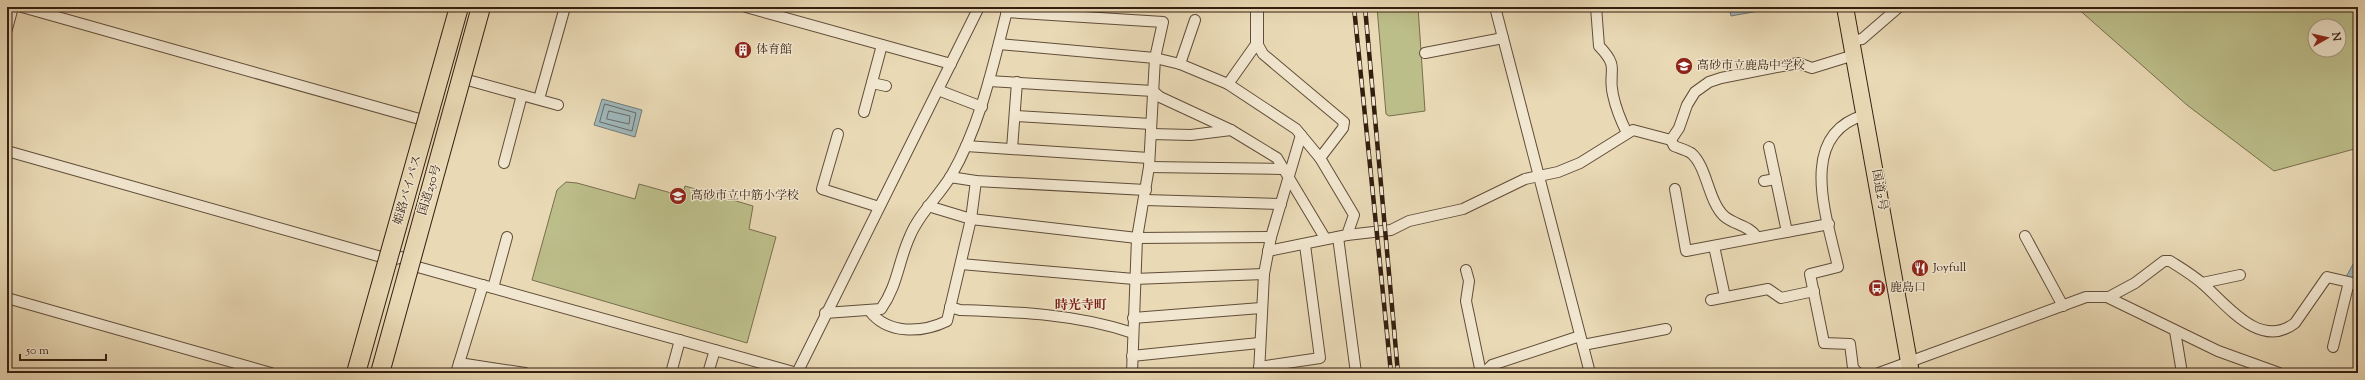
<svg xmlns="http://www.w3.org/2000/svg" width="2365" height="380" viewBox="0 0 2365 380" font-family="'Sorts Mill Goudy','Noto Serif JP',serif">
<style>
.green{fill:#bcbe8a;stroke:#786e4d;fill-rule:evenodd}
.water{fill:#9eb7ba;stroke:#747a76}
.lines{fill:none;stroke-linecap:round;stroke-linejoin:round}
.shore{stroke:#696a65;stroke-width:1}
.minor-casing{stroke:#614d39;stroke-width:12}
.tertiary-casing{stroke:#614d39;stroke-width:14}
.trunk-casing{stroke:#341e10;stroke-width:18}
.minor{stroke:#f1e6cf;stroke-width:10}
.tertiary{stroke:#f1e6cf;stroke-width:12}
.trunk{stroke:#e9d9b5;stroke-width:16}
.rail-casing{stroke:#341e10;stroke-width:4.5}
.rail{stroke:#f1e6cf;stroke-width:3;stroke-dasharray:9;stroke-linecap:butt}
.motorway-bridge-casing{stroke:#341e10;stroke-width:20;stroke-linecap:butt}
.motorway-bridge{stroke:#e9d9b5;stroke-width:18}
.labels{text-anchor:middle;dominant-baseline:central;stroke-width:3;stroke-linejoin:round;paint-order:stroke}
.poi-label{font-size:12px;fill:#341e10;stroke:#f1e6cf;text-anchor:start}
.street-label{font-size:12px;fill:#341e10;stroke:#f1e6cf}
.neighbourhood-label{font-size:13px;font-weight:bold;fill:#7a1f14;stroke:#f1e6cf}
</style>
<rect width="100%" height="100%" fill="#e9d9b5"/>
<filter id="stains"><feTurbulence type="fractalNoise" baseFrequency=".005" numOctaves="4"/><feColorMatrix values="0 0 0 0 .2 0 0 0 0 .09 0 0 0 0 .02 0 0 0 .5 -.17"/></filter>
<radialGradient id="worn" r=".72"><stop offset=".6" stop-color="#630" stop-opacity="0"/><stop offset="1" stop-color="#630" stop-opacity=".3"/></radialGradient>
<g class="green">
<path d="M1377 7H1418L1425 111 1389 116 1386 114Z"/>
<path d="M2076 7H2358V148L2274 171 2187 105ZM2315 26H2339V50H2315Z"/>
<path d="M566 182 577 183 635 199 639 184 682 196 685 186 753 206 749 229 776 237 747 343 532 280 557 190Z"/>
</g>
<g class="water">
<path d="M1729 7H1775V8L1731 16Z"/>
<path d="M602 99 642 110 635 137 594 125Z"/>
<path d="M2354 245 2358 246V279L2346 277 2358 255Z"/>
</g>
<g class="lines">
<g class="shore">
<path d="M605 104 636 113 632 131 600 122Z"/>
<path d="M609 111 630 116 629 124 607 119Z"/>
</g>
<defs>
<g id="minor">
<path d="M22 7 430 122"/>
<path d="M746 7 951 64"/>
<path d="M1495 7 1590 373"/>
<path d="M1596 7 1599 46C1621 69 1607 69 1613 95 1616 109 1621 121 1627 133"/>
<path d="M1006 12 1163 22 1155 58 1149 167 1137 238 1132 373"/>
<path d="M7 29 13 7"/>
<path d="M1851 41 1862 39 1899 7"/>
<path d="M999 44 1155 58 1180 64 1228 84 1296 129 1320 158 1354 215 1347 235 1268 251"/>
<path d="M1425 53 1503 38"/>
<path d="M1180 64 1195 20"/>
<path d="M464 79 558 105"/>
<path d="M989 81 1153 91 1160 97 1231 130 1277 158 1325 238"/>
<path d="M872 83 886 86"/>
<path d="M1228 84 1257 43 1263 54 1344 122 1343 128 1320 158"/>
<path d="M938 90 982 107"/>
<path d="M539 99 565 7"/>
<path d="M864 112 882 45"/>
<path d="M1016 116 1151 124"/>
<path d="M838 134 822 189 879 207"/>
<path d="M1151 134 1191 135 1231 130"/>
<path d="M1671 140 1674 146C1679 148 1686 150 1691 153 1707 166 1708 201 1724 216 1734 225 1749 225 1757 237"/>
<path d="M966 146 1149 158"/>
<path d="M1769 147 1787 232"/>
<path d="M1012 149 1017 82"/>
<path d="M7 151 392 260"/>
<path d="M504 163 522 95"/>
<path d="M1149 167 1283 169"/>
<path d="M950 177 976 181 1146 190"/>
<path d="M1764 181 1776 179"/>
<path d="M1675 189 1686 251 1829 224"/>
<path d="M1145 200 1281 204"/>
<path d="M928 206 971 219 1137 238 1271 237"/>
<path d="M1347 235 1391 230 1409 221 1463 209 1525 179 1558 172 1580 163 1633 130 1671 140 1679 128 1687 105 1695 92 1709 82 1721 78 1798 63 1812 68 1854 55"/>
<path d="M2025 236 2063 306"/>
<path d="M1338 237 1356 373"/>
<path d="M1714 246 1725 297"/>
<path d="M393 260 401 257 407 264 797 373"/>
<path d="M961 264 1134 279 1264 274"/>
<path d="M1466 270 1469 281 1466 301 1481 373"/>
<path d="M2202 283 2240 275"/>
<path d="M493 288 507 237"/>
<path d="M2109 297 2135 283 2164 261H2170C2181 268 2193 275 2203 284 2227 305 2260 350 2295 323L2327 277 2353 283"/>
<path d="M7 298 271 373"/>
<path d="M1711 300 1768 289 1781 298 1814 291"/>
<path d="M950 307 960 310C1019 312 1077 314 1133 333"/>
<path d="M869 310C887 335 922 333 947 321L971 219 976 181"/>
<path d="M825 313 881 309C898 285 898 262 910 236 919 214 938 197 951 176 981 124 993 65 1008 7"/>
<path d="M1133 318 1261 308"/>
<path d="M2175 331 2182 373"/>
<path d="M1583 345 1666 329"/>
<path d="M2333 347 2348 286 2353 283 2358 284"/>
<path d="M1132 356 1259 343"/>
<path d="M459 363 525 373"/>
<path d="M1259 367 1320 358 1305 245"/>
<path d="M456 373 483 285"/>
<path d="M671 373 680 340"/>
<path d="M708 373 715 350"/>
<path d="M797 373 979 7"/>
<path d="M1259 373 1264 274 1271 237 1301 135"/>
<path d="M1484 373 1492 365 1580 336"/>
<path d="M1858 373 1853 368 1850 344 1824 343 1810 274 1838 267C1827 218 1796 134 1865 115"/>
<path d="M1879 373 2086 297H2107L2218 351 2279 373"/>
</g>
<path id="tertiary" d="M1257 7V43"/>
<path id="trunk" d="M1845 7 1911 373"/>
</defs>
<use href="#minor" class="minor-casing"/>
<use href="#tertiary" class="tertiary-casing"/>
<use href="#trunk" class="trunk-casing"/>
<use href="#minor" class="minor"/>
<use href="#tertiary" class="tertiary"/>
<use href="#trunk" class="trunk"/>
<defs>
<g id="rail">
<path d="M1354 7 1391 373"/>
<path d="M1365 7 1398 373"/>
</g>
</defs>
<use href="#rail" class="rail-casing"/>
<use href="#rail" class="rail"/>
<defs>
<g id="motorway-bridge">
<path d="M356 373 459 7"/>
<path d="M380 373 481 7"/>
</g>
</defs>
<use href="#motorway-bridge" class="motorway-bridge-casing"/>
<use href="#motorway-bridge" class="motorway-bridge"/>
</g>
<defs>
<symbol id="building-disc" viewBox="-11 -11 22 22"><circle r="9.5" fill="#8f2418" stroke="#f1e6cf"/><path d="M-4-6H4V6H1V3H-1V6H-4ZM-2.5-4.3h1.7v1.8h-1.7ZM.8-4.3h1.7v1.8H.8ZM-2.5-1h1.7V.8h-1.7ZM.8-1h1.7V.8H.8Z" fill="#fff"/></symbol>
<symbol id="school-disc" viewBox="-11 -11 22 22"><circle r="9.5" fill="#8f2418" stroke="#f1e6cf"/><path d="M0-5L7-2L0 1L-7-2ZM-4 1L0 2.5L4 1V4Q0 6-4 4Z" fill="#fff"/></symbol>
<symbol id="restaurant-disc" viewBox="-11 -11 22 22"><circle r="9.5" fill="#8f2418" stroke="#f1e6cf"/><path d="M-5-6h1v4h1v-4h1v4h1v-4h1v5L-1.5 .5V6h-2V.5L-5-1ZM5-6V6H3V1.5H1.5Q1.5-4 5-6Z" fill="#fff"/></symbol>
<symbol id="bus-disc" viewBox="-11 -11 22 22"><circle r="9.5" fill="#8f2418" stroke="#f1e6cf"/><path d="M-5-6H5V4H4V6H2V4H-2V6H-4V4H-5ZM-3.5-4V0h7V-4ZM-3.5 1.2v1.5H-2V1.2ZM2 1.2v1.5H3.5V1.2Z" fill="#fff"/></symbol>
</defs>
<g fill-rule="evenodd">
<use href="#building-disc" x="733" y="40" width="20" height="20"/>
<use href="#school-disc" x="1674" y="56" width="20" height="20"/>
<use href="#school-disc" x="668" y="186" width="20" height="20"/>
<use href="#restaurant-disc" x="1910" y="258" width="20" height="20"/>
<use href="#bus-disc" x="1867" y="278" width="20" height="20"/>
</g>
<g class="labels">
<g class="poi-label">
<text x="756" y="50">体育館</text>
<text x="1697" y="66">高砂市立鹿島中学校</text>
<text x="691" y="196">高砂市立中筋小学校</text>
<text x="1933" y="268">Joyfull</text>
<text x="1890" y="288">鹿島口</text>
</g>
<g class="street-label">
<text transform="translate(408 190) rotate(-74)">姫路バイパス</text>
<text transform="translate(430 190) rotate(-73)">国道250号</text>
<text transform="translate(1879 190) rotate(80)">国道2号</text>
</g>
<g class="neighbourhood-label">
<text x="1081" y="306">時光寺町</text>
</g>
</g>
<rect width="2365" height="380" fill="none" stroke="#e9d9b5" stroke-width="24"/>
<rect x="8" y="8" width="2349" height="364" fill="none" stroke="#341e10" stroke-width="2"/>
<rect x="12" y="12" width="2341" height="356" fill="none" stroke="#341e10"/>
<g transform="translate(2327 38) rotate(82)"><circle r="19" fill="#f1e6cf" stroke="#a59683"/>
<path d="M0-3L7 15L0 10L-7 15Z" fill="#8f2418"/>
<text y="-6" font-size="11" font-weight="bold" text-anchor="middle" fill="#341e10">N</text>
</g>
<path d="M20 354v6h86v-6" fill="none" stroke="#341e10" stroke-width="2"/>
<text x="26" y="354" font-size="12" fill="#341e10" stroke="#f1e6cf" stroke-width="3" paint-order="stroke">50 m</text>
<rect width="100%" height="100%" filter="url(#stains)"/>
<rect width="100%" height="100%" fill="url(#worn)"/>
</svg>
